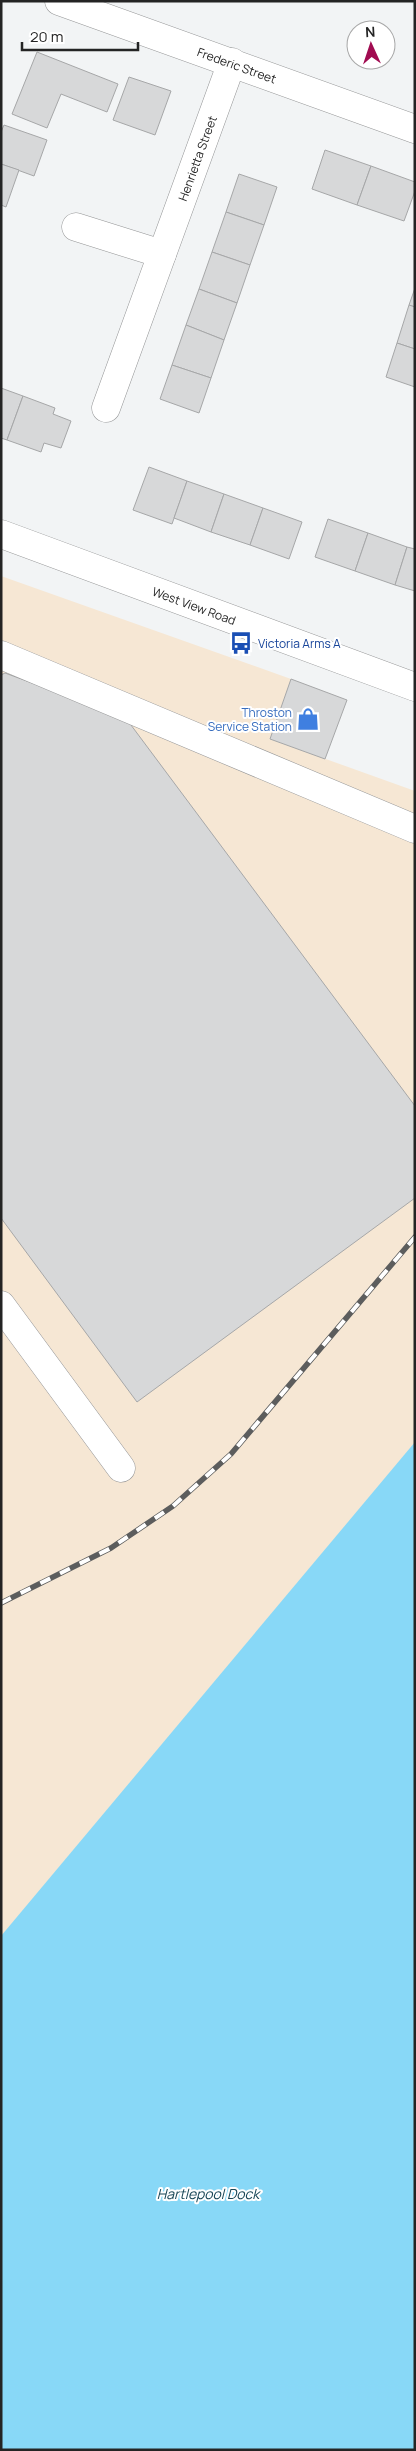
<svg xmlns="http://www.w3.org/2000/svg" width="416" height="2451" viewBox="0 0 416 2451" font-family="Manrope,sans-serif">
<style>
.industrial{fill:#f6e7d4}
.water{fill:#88d8f7}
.building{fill:#d7d8d9;stroke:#a6a7a8}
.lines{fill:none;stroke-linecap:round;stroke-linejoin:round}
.minor-casing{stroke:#959697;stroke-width:29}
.major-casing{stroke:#959697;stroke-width:29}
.minor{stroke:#fff;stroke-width:28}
.major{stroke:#fff;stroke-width:28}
.rail-casing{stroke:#5c5d5d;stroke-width:5.5}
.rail{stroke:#fff;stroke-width:4;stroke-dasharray:11;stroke-linecap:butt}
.labels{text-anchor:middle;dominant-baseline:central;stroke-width:4;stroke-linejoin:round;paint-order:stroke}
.street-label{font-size:12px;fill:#242424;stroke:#fff}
.transit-label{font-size:12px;fill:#164399;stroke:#fff;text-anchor:start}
.shop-label{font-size:12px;fill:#366cbe;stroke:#fff;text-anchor:end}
.water-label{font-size:14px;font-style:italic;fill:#184656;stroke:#fff}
</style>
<rect width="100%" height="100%" fill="#f2f4f5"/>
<path class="industrial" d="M1 576 291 679 270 739 415 791V2450H1Z"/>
<path class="water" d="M415 1442V2450H1V1936Z"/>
<g class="building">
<path d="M37 52 118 84 107 112 61 94 47 128 12 114Z"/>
<path d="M129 77 171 91 155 135 113 120Z"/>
<path d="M4 125 47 140 34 176 1 164V132Z"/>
<path d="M325 150 371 166 357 205 312 189Z"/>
<path d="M1 164 19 170 6 207 1 205Z"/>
<path d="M371 166 415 182V191L404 221 357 205Z"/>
<path d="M239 174 277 187 264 225 226 212Z"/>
<path d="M226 212 264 225 250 265 212 252Z"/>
<path d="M212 252 250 265 237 303 199 289Z"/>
<path d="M415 288V307L409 305Z"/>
<path d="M199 289 237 303 224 340 186 325Z"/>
<path d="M409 305 415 307V349L397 343Z"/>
<path d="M186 325 224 340 211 378 172 365Z"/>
<path d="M397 343 415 349V387L386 377Z"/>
<path d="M172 365 211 378 199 413 160 399Z"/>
<path d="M1 388 23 396 7 440 1 438Z"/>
<path d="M23 396 55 408 53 414 71 421 61 448 44 443 41 452 7 440Z"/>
<path d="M149 467 187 481 172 524 133 510Z"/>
<path d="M187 481 224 494 211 532 174 518Z"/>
<path d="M224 494 263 508 250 545 211 532Z"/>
<path d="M263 508 302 522 289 559 250 545Z"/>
<path d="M328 519 368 533 355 571 315 557Z"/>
<path d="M368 533 407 547 395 585 355 571Z"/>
<path d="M407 547 415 549V591L395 585Z"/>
<path d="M5 673 125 717 415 1106V1198L137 1402 1 1218V675Z"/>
<path d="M291 679 347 700 325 759 270 739Z"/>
</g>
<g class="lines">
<defs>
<g id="minor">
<path id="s1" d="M59 1 415 129"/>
<path d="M76 227 162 254"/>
<path id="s2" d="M106 408 232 62"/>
<path d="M1 655 415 829"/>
<path d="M1 1305 121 1468"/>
</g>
<g id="major">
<path id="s3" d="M1 534 415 687"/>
</g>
</defs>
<use href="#minor" class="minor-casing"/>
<use href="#major" class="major-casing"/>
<use href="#minor" class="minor"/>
<use href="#major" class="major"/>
<defs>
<path id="rail" d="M1 1603 111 1548 173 1506 231 1454 415 1237"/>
</defs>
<use href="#rail" class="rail-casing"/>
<use href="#rail" class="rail"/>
</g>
<defs>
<symbol id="bus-bare" viewBox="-9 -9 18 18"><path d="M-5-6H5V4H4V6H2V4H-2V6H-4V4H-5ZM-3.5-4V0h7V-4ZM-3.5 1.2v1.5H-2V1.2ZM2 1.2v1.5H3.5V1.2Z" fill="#1a4fb4" stroke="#fff" stroke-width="2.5" paint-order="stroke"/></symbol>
<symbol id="shop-bare" viewBox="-9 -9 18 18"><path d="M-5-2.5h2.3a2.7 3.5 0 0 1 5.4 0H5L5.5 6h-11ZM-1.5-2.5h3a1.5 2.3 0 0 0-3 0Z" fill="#3f7fe0" stroke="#fff" stroke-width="2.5" paint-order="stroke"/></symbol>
</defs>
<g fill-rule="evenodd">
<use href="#bus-bare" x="225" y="627" width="32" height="32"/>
<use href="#shop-bare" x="292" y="703" width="32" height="32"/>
</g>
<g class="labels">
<g class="street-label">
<text stroke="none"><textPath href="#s1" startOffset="189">Frederic Street</textPath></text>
<text stroke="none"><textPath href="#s2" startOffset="266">Henrietta Street</textPath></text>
<text stroke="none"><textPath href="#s3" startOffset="206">West View Road</textPath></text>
</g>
<g class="transit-label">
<text x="258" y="643">Victoria Arms A</text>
</g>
<g class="shop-label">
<text x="292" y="712">Throston<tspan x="292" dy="14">Service Station</tspan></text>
</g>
<g class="water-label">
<text x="208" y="2193">Hartlepool Dock</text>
</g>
</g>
<rect width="416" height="2451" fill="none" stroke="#242424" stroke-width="5"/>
<g transform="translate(371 45) rotate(357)"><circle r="24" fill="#ffffff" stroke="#a7a7a7"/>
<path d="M0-4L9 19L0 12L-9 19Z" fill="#a10c51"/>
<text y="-8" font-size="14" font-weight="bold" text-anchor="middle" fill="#242424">N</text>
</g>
<path d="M22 42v8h116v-8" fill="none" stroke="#242424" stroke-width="2.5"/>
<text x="30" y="42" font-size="15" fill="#242424" stroke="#ffffff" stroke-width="4" paint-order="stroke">20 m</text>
</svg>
